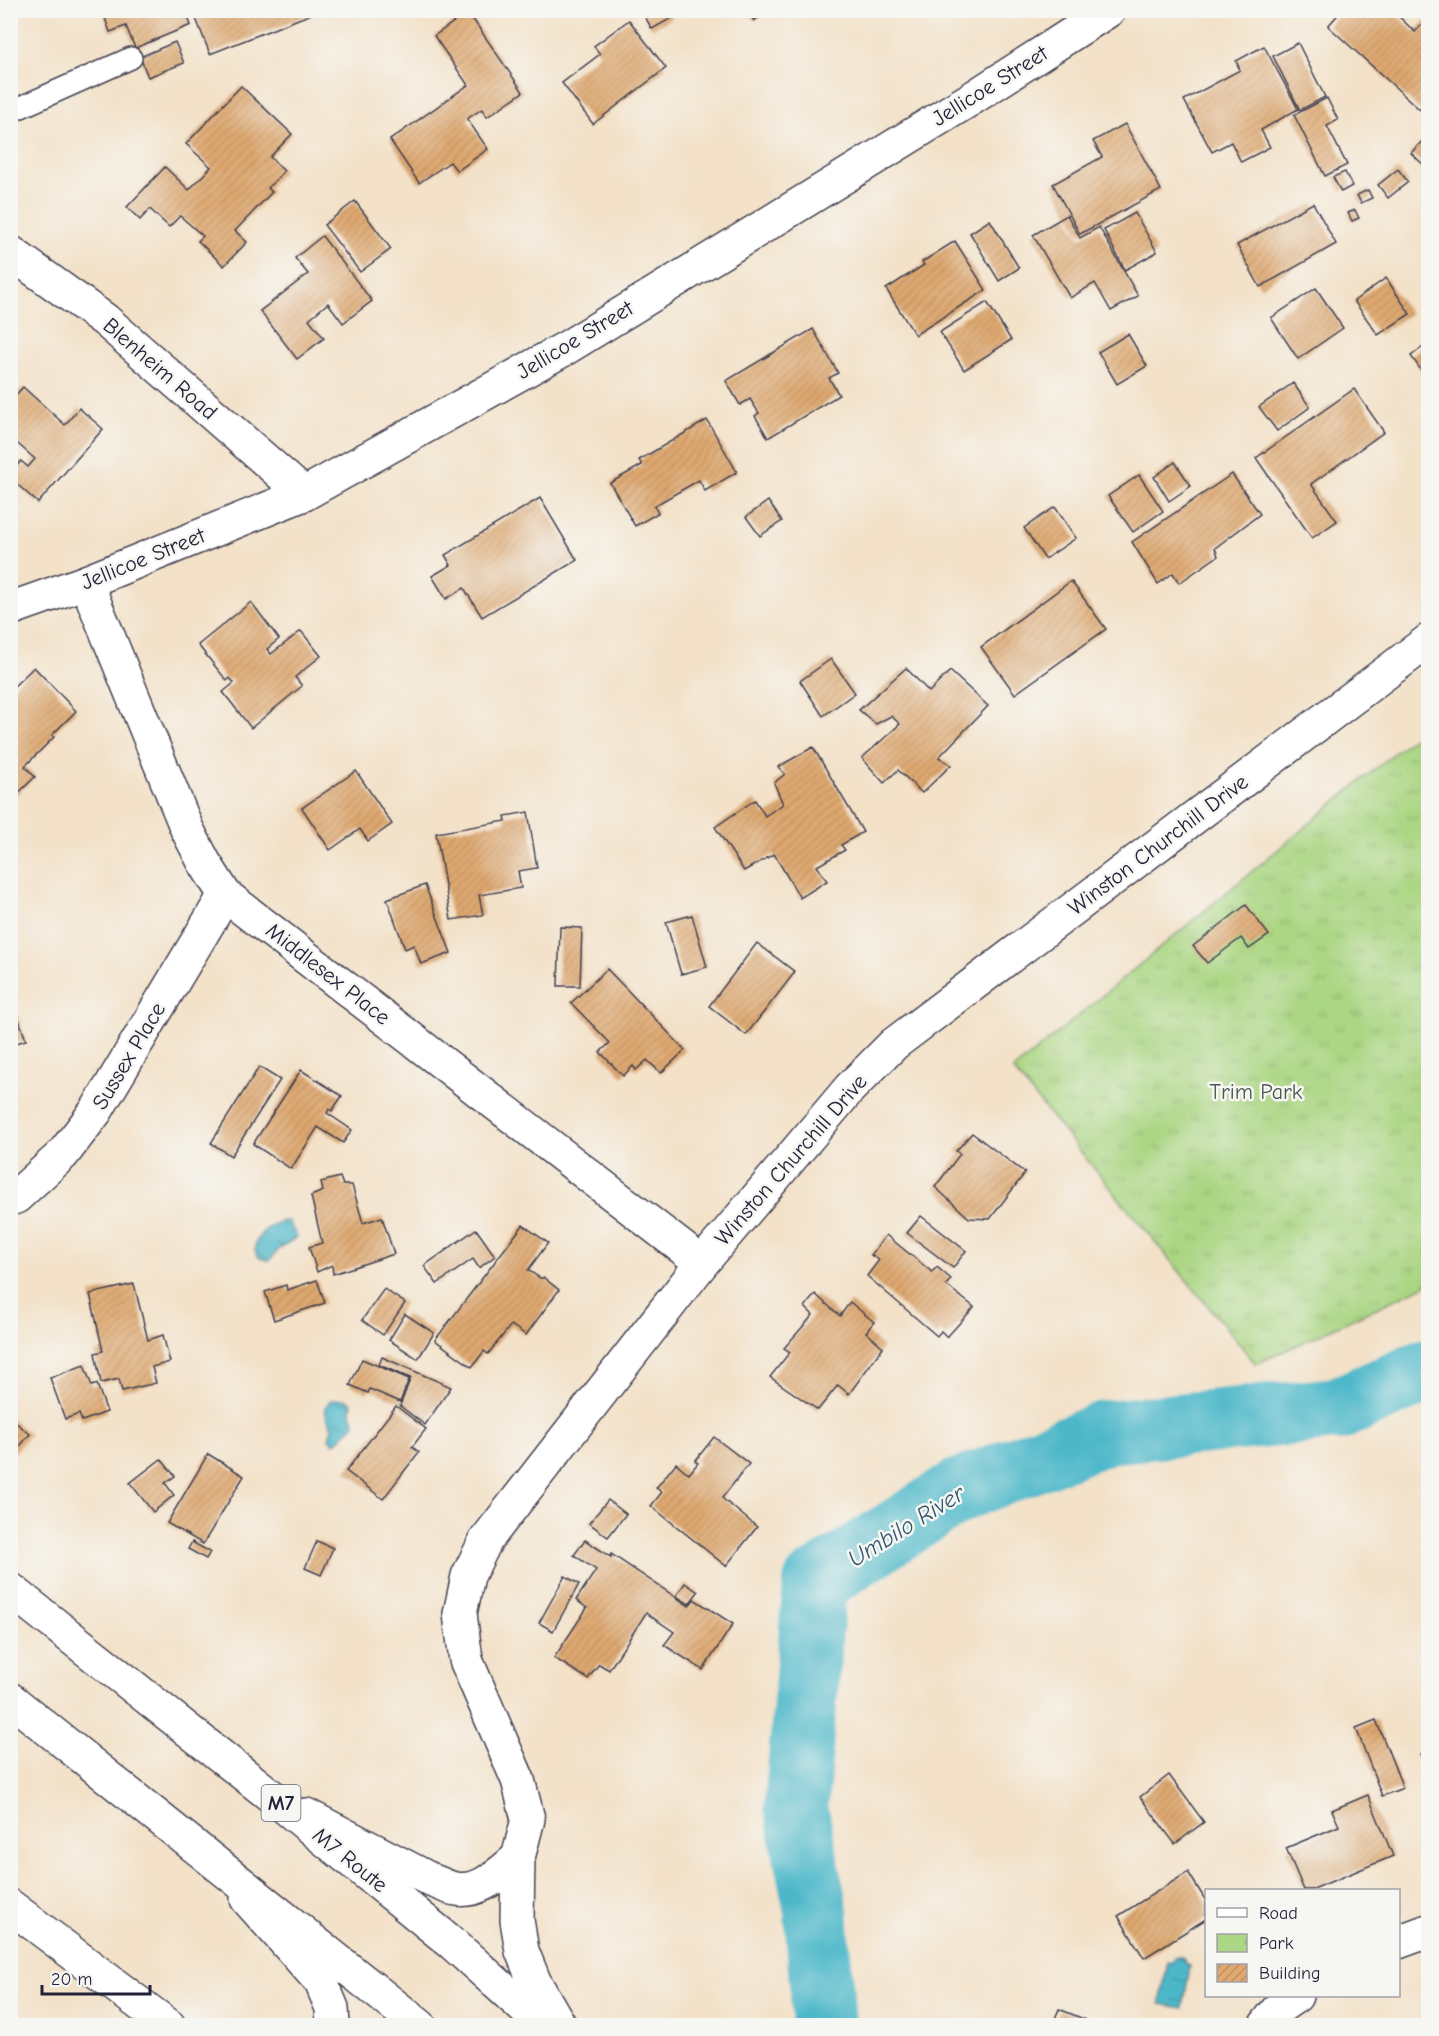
<svg xmlns="http://www.w3.org/2000/svg" width="1439" height="2036" viewBox="0 0 1439 2036" font-family="'Comic Neue',sans-serif">
<style>
.park{fill:url(#park-tufts);stroke:#667c5f;stroke-width:1.5}
.water{fill:url(#water-ripples);stroke:#376c82;stroke-width:1.5}
.lines{fill:none;stroke-linecap:round;stroke-linejoin:round}
.river{stroke:#4cb7c9;stroke-width:64}
.building{fill:url(#building-hatch)}
.lane-casing{stroke:#413f50;stroke-width:24}
.street-casing{stroke:#413f50;stroke-width:36}
.highway-casing{stroke:#413f50;stroke-width:36}
.lane{stroke:#fff;stroke-width:21}
.street{stroke:#fff;stroke-width:33}
.highway{stroke:#fff;stroke-width:33}
.labels{text-anchor:middle;dominant-baseline:central;stroke-width:5;stroke-linejoin:round;paint-order:stroke}
.shield{fill:#f6f6f2;stroke:#626272;stroke-width:1.5}
.shield-label{font-size:21px;font-weight:bold;fill:#22223b}
.street-label{font-size:22px;fill:#22223b;stroke:#f6f6f2}
.park-label{font-size:22px;fill:#4b5851;stroke:#f6f6f2}
.water-label{font-size:24px;font-style:italic;fill:#31566d;stroke:#f6f6f2}
</style>
<defs>
<pattern id="park-tufts" width="24" height="20" patternUnits="userSpaceOnUse" patternTransform="scale(1.5)"><rect width="24" height="20" fill="#abd683"/><path d="M3 7l-1-3M5 7V3M7 7l1-3M15 17l-1-3M17 17v-4M19 17l1-3" fill="none" stroke="#93b772"/></pattern>
<pattern id="water-ripples" width="26" height="14" patternUnits="userSpaceOnUse" patternTransform="scale(1.5)"><rect width="26" height="14" fill="#4cb7c9"/><path d="M2 4q2-2 4 0t4 0M15 11q2-2 4 0t4 0" fill="none" stroke="#3f94a4"/></pattern>
<pattern id="building-hatch" width="6" height="6" patternUnits="userSpaceOnUse" patternTransform="scale(1.5)"><rect width="6" height="6" fill="#dea870"/><path d="M-1 1l2-2M0 6l6-6M5 7l2-2" fill="none" stroke="#be9062"/></pattern>
</defs>
<rect width="100%" height="100%" fill="#f6f6f2"/>
<filter id="ink" filterUnits="userSpaceOnUse"><feTurbulence type="fractalNoise" baseFrequency=".0167" numOctaves="2"/><feDisplacementMap in="SourceGraphic" scale="12" xChannelSelector="R" yChannelSelector="G"/><feConvolveMatrix kernelMatrix="1 2 1 2 8 2 1 2 1" color-interpolation-filters="sRGB"/></filter>
<filter id="wash" filterUnits="userSpaceOnUse"><feTurbulence type="fractalNoise" baseFrequency=".008" numOctaves="4" result="noise"/><feDisplacementMap in="SourceGraphic" scale="24" xChannelSelector="R" yChannelSelector="G"/><feGaussianBlur stdDeviation="1.35" result="paint"/><feColorMatrix in="noise" values="0 0 0 0 0 0 0 0 0 0 0 0 0 0 0 0 0 1.4 0 .05"/><feComposite in="paint" operator="in"/></filter>
<g filter="url(#wash)">
<rect width="100%" height="100%" fill="#f3e1c8"/>
<path class="park" d="M1428 725V1284L1256 1364 1013 1070Z"/>
<g class="water">
<path d="M282 1221H288L297 1237 280 1248 270 1260C253 1260 251 1246 261 1234 266 1227 275 1224 282 1221Z"/>
<path d="M344 1399 352 1403 351 1412 355 1424C348 1430 340 1442 334 1443L329 1439 332 1428C328 1416 320 1411 331 1400Z"/>
<path d="M1175 1957H1182L1187 1965 1190 1966 1183 2008 1160 2004 1168 1962 1172 1963Z"/>
</g>
<g class="lines">
<path class="river" d="M824 2026 816 1911 796 1807 815 1583 960 1490 1107 1432 1337 1409 1428 1370"/>
</g>
<g id="blocks">
<g class="building">
<path d="M102 10H185L191 25 135 48 126 26 110 32Z"/>
<path d="M210 10H318L319 11 210 54 195 16Z"/>
<path d="M641 10H668L672 18 652 29Z"/>
<path d="M746 10H770L754 21Z"/>
<path d="M1342 10H1392L1415 32 1426 20 1428 22V117L1328 26Z"/>
<path d="M468 12 523 92 487 117 482 109 467 119 488 149 457 171 450 162 419 183 390 140 468 85 434 36Z"/>
<path d="M629 20 666 68 593 124 562 83 600 54 594 46Z"/>
<path d="M175 42 184 63 148 77 140 57Z"/>
<path d="M1298 43 1325 97 1300 110 1273 56Z"/>
<path d="M1264 46 1298 109 1261 130 1270 147 1241 162 1231 142 1212 152 1184 100 1240 70 1236 61Z"/>
<path d="M241 86 292 134 270 157 284 171 268 188 272 192 235 231 247 242 224 266 198 241 203 236 180 216 169 227 150 209 140 220 127 207 165 167 189 190 211 167 186 144Z"/>
<path d="M1327 98 1338 120 1327 126 1347 165 1325 176 1294 115Z"/>
<path d="M1125 124 1161 190 1080 234 1053 184 1102 157 1093 141Z"/>
<path d="M1428 135V169L1411 153Z"/>
<path d="M1398 169 1408 182 1388 198 1378 185Z"/>
<path d="M1345 172 1352 186 1341 192 1333 177Z"/>
<path d="M1368 190 1372 198 1361 203 1357 195Z"/>
<path d="M355 201 391 249 360 272 324 225Z"/>
<path d="M1313 203 1336 244 1260 287 1237 245Z"/>
<path d="M1355 210 1359 218 1352 221 1348 213Z"/>
<path d="M1135 213 1157 252 1125 270 1104 230Z"/>
<path d="M1067 215 1080 238 1099 227 1138 296 1111 311 1095 283 1070 298 1033 235Z"/>
<path d="M990 220 1019 268 999 281 970 233Z"/>
<path d="M322 236 372 301 343 323 328 303 309 319 324 338 297 359 260 311 308 274 295 258Z"/>
<path d="M955 241 986 290 915 335 886 289 924 265 922 262Z"/>
<path d="M1386 278 1410 314 1378 335 1354 301Z"/>
<path d="M1316 288 1343 328 1298 359 1271 318Z"/>
<path d="M987 302 1011 340 964 370 940 332Z"/>
<path d="M813 329 838 373 829 378 839 395 768 438 755 416 759 413 750 399 740 405 726 381Z"/>
<path d="M1128 334 1147 366 1117 384 1098 352Z"/>
<path d="M1428 343V380L1411 356Z"/>
<path d="M1293 383 1310 407 1277 431 1259 407Z"/>
<path d="M23 387 65 425 79 408 103 429 38 503 10 478V473L21 461 28 467 35 459 10 437V401Z"/>
<path d="M1354 389 1384 432 1311 484 1337 521 1312 538 1256 458Z"/>
<path d="M707 420 737 472 705 491 699 480 654 506 658 513 635 526 610 483 642 465 639 460Z"/>
<path d="M1175 462 1191 486 1169 501 1154 477Z"/>
<path d="M1232 474 1260 514 1215 548 1218 556 1179 583 1173 573 1158 584 1132 542Z"/>
<path d="M1139 475 1163 511 1133 532 1108 496Z"/>
<path d="M540 498 577 560 482 617 464 588 446 599 432 576 451 565 445 555Z"/>
<path d="M768 501 782 521 760 536 746 517Z"/>
<path d="M1055 507 1076 538 1045 559 1024 528Z"/>
<path d="M1071 581 1106 629 1015 694 981 647Z"/>
<path d="M251 602 279 639 267 649 271 654 301 631 321 656 295 677 302 686 251 728 223 692 234 683 230 678 227 681 198 645Z"/>
<path d="M831 659 855 693 823 716 800 681Z"/>
<path d="M34 667 76 711 52 735 54 737 25 766 35 777 10 801V690Z"/>
<path d="M906 668 929 692 950 671 988 706 939 757 951 765 922 793 898 770 884 783 862 758 900 724 891 716 876 724 859 710Z"/>
<path d="M813 747 863 832 841 845 845 850 817 866 827 881 800 898 774 854 744 871 715 827 755 800 765 816 783 804 774 783 785 774 778 767Z"/>
<path d="M356 771 392 824 368 841 360 829 330 850 302 808Z"/>
<path d="M528 812 537 868 518 871 521 888 479 895 483 915 451 920 436 833 506 821 505 816Z"/>
<path d="M425 885 451 953 421 964 414 945 405 949 387 899Z"/>
<path d="M1246 905 1269 935 1249 949 1241 938 1207 963 1193 946Z"/>
<path d="M692 915 707 967 681 974 666 922Z"/>
<path d="M560 927 582 928 580 986H558Z"/>
<path d="M757 943 795 972 746 1035 709 1006Z"/>
<path d="M607 969 685 1050 661 1073 647 1060 636 1070 633 1066 623 1076 600 1052 610 1043 571 1003Z"/>
<path d="M10 994 26 1040 10 1045Z"/>
<path d="M259 1067 280 1080 231 1156 211 1143Z"/>
<path d="M301 1070 342 1096 332 1111 329 1109 327 1113 352 1130 343 1143 318 1127 291 1169 253 1144Z"/>
<path d="M972 1133 1025 1173 990 1219 969 1218 935 1187 960 1154 956 1151Z"/>
<path d="M340 1177 343 1185H352L363 1223 382 1217 394 1254 333 1274 332 1265 317 1272 309 1247 322 1243 311 1196 323 1191 321 1182Z"/>
<path d="M921 1216 966 1251 953 1268 907 1233Z"/>
<path d="M523 1225 548 1243 528 1270 540 1278H544L559 1290 526 1335 511 1325 488 1354 484 1351 472 1367 435 1340Z"/>
<path d="M476 1229 495 1256 479 1268 473 1259 437 1284 424 1266Z"/>
<path d="M886 1235 932 1272 937 1267 951 1279 946 1285 974 1307 947 1337 941 1331 937 1336 867 1276 879 1260 871 1255Z"/>
<path d="M317 1280 325 1303 274 1320 265 1292 286 1285 287 1290Z"/>
<path d="M134 1284 148 1340 163 1335 170 1362 152 1367 156 1383 122 1391 119 1379 101 1383 95 1353 103 1351 90 1294Z"/>
<path d="M384 1289 405 1303 383 1335 362 1320Z"/>
<path d="M815 1294 840 1316 850 1302 874 1322 866 1332 883 1347 849 1394 838 1385 818 1410 770 1377 790 1352 784 1348 813 1315 805 1307Z"/>
<path d="M405 1314 434 1333 418 1359 389 1340Z"/>
<path d="M382 1357 451 1387 425 1425 400 1406 411 1377 410 1378 379 1365Z"/>
<path d="M362 1359 409 1379 400 1402 370 1389 368 1393 350 1385Z"/>
<path d="M84 1365 92 1386 97 1384 107 1412 82 1421 79 1414 65 1419 50 1378Z"/>
<path d="M396 1406 426 1429 412 1447 419 1452 383 1499 346 1471Z"/>
<path d="M10 1418 30 1434 10 1458Z"/>
<path d="M714 1437 749 1464 722 1498 757 1527 726 1566 651 1506 662 1492 656 1488 676 1463 689 1474 698 1463 695 1461Z"/>
<path d="M208 1454 244 1476 203 1544 167 1523Z"/>
<path d="M161 1459 175 1476 165 1483 174 1495 153 1512 130 1483Z"/>
<path d="M608 1500 626 1514 608 1537 589 1523Z"/>
<path d="M585 1540 611 1557V1554L689 1606 694 1599 733 1624 703 1670 664 1645 674 1632 646 1613 609 1670 599 1664 588 1679 554 1658 587 1608 576 1600 596 1570 574 1555Z"/>
<path d="M317 1541 333 1548 321 1575 305 1568Z"/>
<path d="M192 1542 210 1552 206 1559 188 1549Z"/>
<path d="M565 1576 579 1584 553 1631 539 1623Z"/>
<path d="M685 1583 698 1592 689 1604 676 1596Z"/>
<path d="M1376 1720 1403 1788 1382 1796 1356 1728Z"/>
<path d="M1428 1751V1773L1421 1754Z"/>
<path d="M1169 1775 1204 1822 1175 1844 1140 1797Z"/>
<path d="M1368 1795 1393 1856 1311 1890H1304L1286 1848 1339 1826 1332 1810Z"/>
<path d="M1188 1872 1206 1901V1919L1144 1958 1118 1916Z"/>
<path d="M1059 2009 1086 2020 1084 2026H1052Z"/>
</g>
</g>
</g>
<g filter="url(#ink)">
<use href="#blocks" fill-opacity="0" stroke="#413f50" stroke-width="1.5"/>
<g class="lines">
<defs>
<path id="lane" d="M10 112 131 58"/>
<g id="street">
<path d="M10 252 105 320 304 494"/>
<path d="M86 582 187 829 204 862 225 895 702 1263"/>
<path d="M10 609 86 582 304 494 566 348 974 97 1109 10"/>
<path d="M10 1199 16 1197 63 1154 96 1111 225 895"/>
<path d="M306 1815 433 1881C440 1883 448 1888 456 1889 481 1893 499 1873 518 1858"/>
<path d="M247 1899 321 1982 332 2008 333 2026"/>
<path d="M10 1906 169 2026"/>
<path d="M1398 1942 1428 1931"/>
<path d="M560 2026 534 1981 522 1951 517 1920 518 1858 528 1819 518 1780 466 1660 460 1614 468 1576 486 1540 702 1263 850 1088 894 1044 1428 641"/>
<path d="M1265 2026 1280 2007 1296 1996"/>
</g>
<g id="highway">
<path d="M10 1589 275 1799 452 1943 544 2026"/>
<path d="M10 1699 420 2026"/>
</g>
</defs>
<use href="#lane" class="lane-casing"/>
<use href="#street" class="street-casing"/>
<use href="#highway" class="highway-casing"/>
<use href="#lane" class="lane"/>
<use href="#street" class="street"/>
<use href="#highway" class="highway"/>
</g>
</g>
<g class="labels">
<rect class="shield" x="261.5" y="1785" width="39" height="36" rx="4.5"/>
<g class="shield-label">
<text x="281" y="1803">M7</text>
</g>
<g class="street-label">
<text transform="translate(990 86) rotate(-32)">Jellicoe Street</text>
<text transform="translate(575 340) rotate(-31)">Jellicoe Street</text>
<text transform="translate(160 369) rotate(41)">Blenheim Road</text>
<text transform="translate(143 559) rotate(-22)">Jellicoe Street</text>
<text transform="translate(1158 845) rotate(-37)">Winston Churchill Drive</text>
<text transform="translate(328 974) rotate(38)">Middlesex Place</text>
<text transform="translate(129 1056) rotate(-59)">Sussex Place</text>
<text transform="translate(791 1160) rotate(-49)">Winston Churchill Drive</text>
<text transform="translate(350 1860) rotate(39)">M7 Route</text>
</g>
<g class="park-label">
<text x="1256" y="1092">Trim Park</text>
</g>
<g class="water-label">
<text transform="translate(906 1526) rotate(-32)">Umbilo River</text>
</g>
</g>
<rect width="1439" height="2036" fill="none" stroke="#f6f6f2" stroke-width="36"/>
<rect x="1205" y="1889" width="195" height="108" fill="#f6f6f2" stroke="#a1a1a9" stroke-width="1.5"/>
<rect x="1217" y="1908" width="30" height="9" fill="#ffffff" stroke="#a1a1a9" stroke-width="1.5"/>
<text x="1259" y="1919" font-size="18" fill="#22223b">Road</text>
<rect x="1217" y="1934" width="30" height="18" fill="url(#park-tufts)" stroke="#a1a1a9" stroke-width="1.5"/>
<text x="1259" y="1949" font-size="18" fill="#22223b">Park</text>
<rect x="1217" y="1964" width="30" height="18" fill="url(#building-hatch)" stroke="#a1a1a9" stroke-width="1.5"/>
<text x="1259" y="1979" font-size="18" fill="#22223b">Building</text>
<path d="M42 1985v9h108v-9" fill="none" stroke="#22223b" stroke-width="3"/>
<text x="51" y="1985" font-size="18" fill="#22223b" stroke="#f6f6f2" stroke-width="4.5" paint-order="stroke">20 m</text>
</svg>
